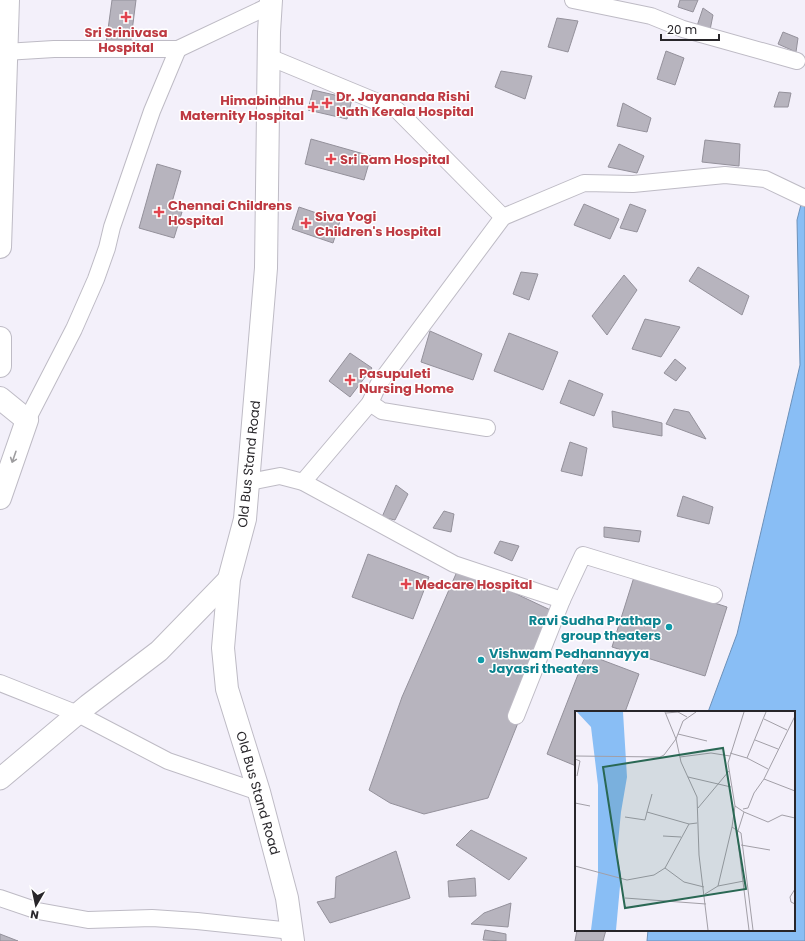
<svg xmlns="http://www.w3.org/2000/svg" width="805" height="941" viewBox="0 0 805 941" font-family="Poppins,sans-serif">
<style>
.water{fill:#89bef5;stroke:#6c90b8}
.building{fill:#b7b4be;stroke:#94919b}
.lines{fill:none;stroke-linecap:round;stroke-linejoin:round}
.minor-casing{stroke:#bebbc5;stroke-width:18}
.tertiary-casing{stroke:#bebbc5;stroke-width:23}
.secondary-casing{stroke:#bebbc5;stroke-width:24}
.minor{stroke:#fff;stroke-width:16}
.tertiary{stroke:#fff;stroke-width:21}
.secondary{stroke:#fff;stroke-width:22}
.oneway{stroke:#9e9d9f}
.health-dot{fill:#e0444e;stroke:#fff;stroke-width:1.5}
.culture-dot{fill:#0f9aa8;stroke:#fff;stroke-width:1.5}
.labels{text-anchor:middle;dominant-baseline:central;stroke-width:3;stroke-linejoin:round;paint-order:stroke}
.health-label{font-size:13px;font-weight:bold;fill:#be3a42;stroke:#fff;text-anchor:start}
.street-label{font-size:13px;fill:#28262a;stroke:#fff}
.culture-label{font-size:13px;font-weight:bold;fill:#0d838f;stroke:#fff;text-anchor:end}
.inset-road{fill:none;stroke:#a29fa7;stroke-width:1}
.view{fill:#2a6854;fill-opacity:0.15;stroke:#2a6854;stroke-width:2}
.inset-edge{fill:none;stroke:#28262a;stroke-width:2}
</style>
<rect width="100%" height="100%" fill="#f3f0fa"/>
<path class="water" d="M805 189V941H647L648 930H794V712H708L737 634 800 365 797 220Z"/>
<g class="building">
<path d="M112 0H136L130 47 106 44Z"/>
<path d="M680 0H698L693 12 678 7Z"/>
<path d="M703 8 713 15 710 30 697 26Z"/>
<path d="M557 18 578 21 568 52 548 47Z"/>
<path d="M783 32 798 38 796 52 778 44Z"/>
<path d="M666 51 684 58 675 85 657 79Z"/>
<path d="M501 71 532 76 525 99 495 87Z"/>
<path d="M313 90 352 99 347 119 308 110Z"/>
<path d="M779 92 791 93 788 107H774Z"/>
<path d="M623 103 651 118 647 132 617 126Z"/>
<path d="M311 139 371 156 364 180 305 164Z"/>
<path d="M705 140 740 144 739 166 702 162Z"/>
<path d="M619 144 644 156 637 173 608 167Z"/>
<path d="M157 164 181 171 170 209 182 212 174 238 139 228Z"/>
<path d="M584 204 619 219 610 239 574 225Z"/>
<path d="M630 204 646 210 637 232 620 228Z"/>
<path d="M299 207 340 221 333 243 292 229Z"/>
<path d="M698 267 749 296 742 315 689 281Z"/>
<path d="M521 272 538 274 529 300 513 294Z"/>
<path d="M624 275 637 290 607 335 592 316Z"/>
<path d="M645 319 680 327 661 357 632 349Z"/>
<path d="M430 331 482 354 473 380 421 362Z"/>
<path d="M509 333 558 352 543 390 494 371Z"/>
<path d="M350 353 372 368 350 397 329 381Z"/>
<path d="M675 359 686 368 676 381 664 373Z"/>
<path d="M569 380 603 394 594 416 560 403Z"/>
<path d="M674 409 689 412 706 439 666 424Z"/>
<path d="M612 411 662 423V436L613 427Z"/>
<path d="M570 442 587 448 582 476 561 471Z"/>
<path d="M396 485 408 494 395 520 382 517Z"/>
<path d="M683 496 713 507 709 524 677 516Z"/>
<path d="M444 511 454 514 451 532 433 528Z"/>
<path d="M604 527 641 531 639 542 604 537Z"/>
<path d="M500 541 519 546 512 561 494 553Z"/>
<path d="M368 554 429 577 413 619 352 597Z"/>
<path d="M459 567 561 615 488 798 424 814 390 803 369 790 402 697Z"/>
<path d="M634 577 727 607 705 676 612 647Z"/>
<path d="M586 654 639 674 625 712H576V766L547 754Z"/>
<path d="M471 830 527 858 509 880 456 845Z"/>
<path d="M396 851 410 898 330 923 317 902 335 898 336 877Z"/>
<path d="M475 878 476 896 449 897 448 881Z"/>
<path d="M511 903 508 927 471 924 484 913Z"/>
<path d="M485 930 506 934V941L483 940Z"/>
<path d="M577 930H606L603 941H575Z"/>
<path d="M0 934 18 941H0Z"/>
</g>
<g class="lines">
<defs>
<g id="minor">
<path d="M573 0 651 16 683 29 797 61"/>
<path d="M5 52 54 49H178L271 5"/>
<path d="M269 57 397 110 503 217"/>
<path d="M370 403 382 411 487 428"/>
<path d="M27 420 74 329 96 279 107 248 112 227 152 111 178 49"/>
<path d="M249 482 280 476 303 482 454 564 562 600 583 555 714 595"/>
<path d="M303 482 370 403 378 385 503 217 584 183 633 184 725 175 765 179 805 198"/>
<path d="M0 683 78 714 168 761 259 792"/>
<path d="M516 716 562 600"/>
<path d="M0 898 38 911 88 920 152 918 197 921 292 931"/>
</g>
<path id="tertiary" d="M0 779 88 705 159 651 229 579"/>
<g id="secondary">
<path d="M271 0 269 32 266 268 245 519 229 579 223 648 227 689 259 792 287 898 293 941"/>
<path d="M0 247 8 0"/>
<path d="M0 338V366"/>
<path d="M0 398 27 420 0 498"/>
</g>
</defs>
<use href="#minor" class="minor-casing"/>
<use href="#tertiary" class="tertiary-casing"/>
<use href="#secondary" class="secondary-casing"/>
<use href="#minor" class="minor"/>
<use href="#tertiary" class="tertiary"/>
<use href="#secondary" class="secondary"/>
</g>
<defs><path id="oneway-shaft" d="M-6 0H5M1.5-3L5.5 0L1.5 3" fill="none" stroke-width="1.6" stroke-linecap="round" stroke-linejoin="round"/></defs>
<use class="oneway" href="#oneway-shaft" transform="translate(14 457) rotate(109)"/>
<g class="health-dot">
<path d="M124 11h4v4h4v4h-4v4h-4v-4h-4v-4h4z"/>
<path d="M325 97h4v4h4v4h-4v4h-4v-4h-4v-4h4z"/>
<path d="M311 101h4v4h4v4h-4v4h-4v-4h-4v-4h4z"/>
<path d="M329 153h4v4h4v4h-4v4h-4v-4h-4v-4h4z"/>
<path d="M157 206h4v4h4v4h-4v4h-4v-4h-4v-4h4z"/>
<path d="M304 217h4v4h4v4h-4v4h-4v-4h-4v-4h4z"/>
<path d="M348 374h4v4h4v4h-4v4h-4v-4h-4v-4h4z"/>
<path d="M404 578h4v4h4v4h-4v4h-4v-4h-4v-4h4z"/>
</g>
<g class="culture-dot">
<circle cx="669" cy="627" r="4"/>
<circle cx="481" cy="660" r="4"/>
</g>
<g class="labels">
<g class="health-label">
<text x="126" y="32" text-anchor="middle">Sri Srinivasa<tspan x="126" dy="15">Hospital</tspan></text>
<text x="336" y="96">Dr. Jayananda Rishi<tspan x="336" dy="15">Nath Kerala Hospital</tspan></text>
<text x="304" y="100" text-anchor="end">Himabindhu<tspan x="304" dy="15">Maternity Hospital</tspan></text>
<text x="340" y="159">Sri Ram Hospital</text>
<text x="168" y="205">Chennai Childrens<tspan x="168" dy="15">Hospital</tspan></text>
<text x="315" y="216">Siva Yogi<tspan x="315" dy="15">Children's Hospital</tspan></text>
<text x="359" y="373">Pasupuleti<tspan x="359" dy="15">Nursing Home</tspan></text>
<text x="415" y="584">Medcare Hospital</text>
</g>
<g class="street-label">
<text transform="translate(249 464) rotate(-84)">Old Bus Stand Road</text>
<text transform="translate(258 793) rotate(74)">Old Bus Stand Road</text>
</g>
<g class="culture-label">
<text x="661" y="620">Ravi Sudha Prathap<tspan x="661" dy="15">group theaters</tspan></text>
<text x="489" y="653" text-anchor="start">Vishwam Pedhannayya<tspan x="489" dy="15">Jayasri theaters</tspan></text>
</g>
</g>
<g transform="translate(575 711)">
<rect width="220" height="220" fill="#f3f0fa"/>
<path d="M2 1H48L52 66 46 101 42 142 46 164 41 219H16L23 163V74L16 16Z" fill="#89bef5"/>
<path class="inset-road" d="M121 1 108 10 101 28 106 51 122 86 124 144 133 219M169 1 153 52 160 95 169 101 162 123 174 219M91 2 103 1 112 6M189 8 212 19M103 23 132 30M180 29 203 38M155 42 172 47 193 58M0 45 85 46 89 44 101 28 90 1M105 46 136 42 155 45M172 47 191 1M0 48 5 50 2 65M113 66 156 76M189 68 220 80M0 92 15 95M160 95 157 116 166 122 178 219M123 97 154 60M168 98 173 97 179 82 189 68 220 5M72 101 77 83M169 101 193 111 207 104 220 107M50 106 70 109 72 101 114 113 122 112M88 125 106 126M166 134 195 139M0 155 52 169 79 164 90 157 114 113M90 157 109 171 129 176M143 175 157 116M220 178 215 186 216 191 220 193M130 183 143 175 169 170M50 187 131 193"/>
<path class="view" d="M148 37 171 178 50 197 28 56Z"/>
<rect width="220" height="220" class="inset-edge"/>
</g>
<g transform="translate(36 905) rotate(189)" stroke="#ffffff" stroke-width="3" paint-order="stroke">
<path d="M0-3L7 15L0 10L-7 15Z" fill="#28262a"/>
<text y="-6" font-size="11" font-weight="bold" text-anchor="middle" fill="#28262a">N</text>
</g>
<path d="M661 34v6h58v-6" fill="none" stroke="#28262a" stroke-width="2"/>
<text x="667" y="34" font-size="12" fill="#28262a" stroke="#ffffff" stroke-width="3" paint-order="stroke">20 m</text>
</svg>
